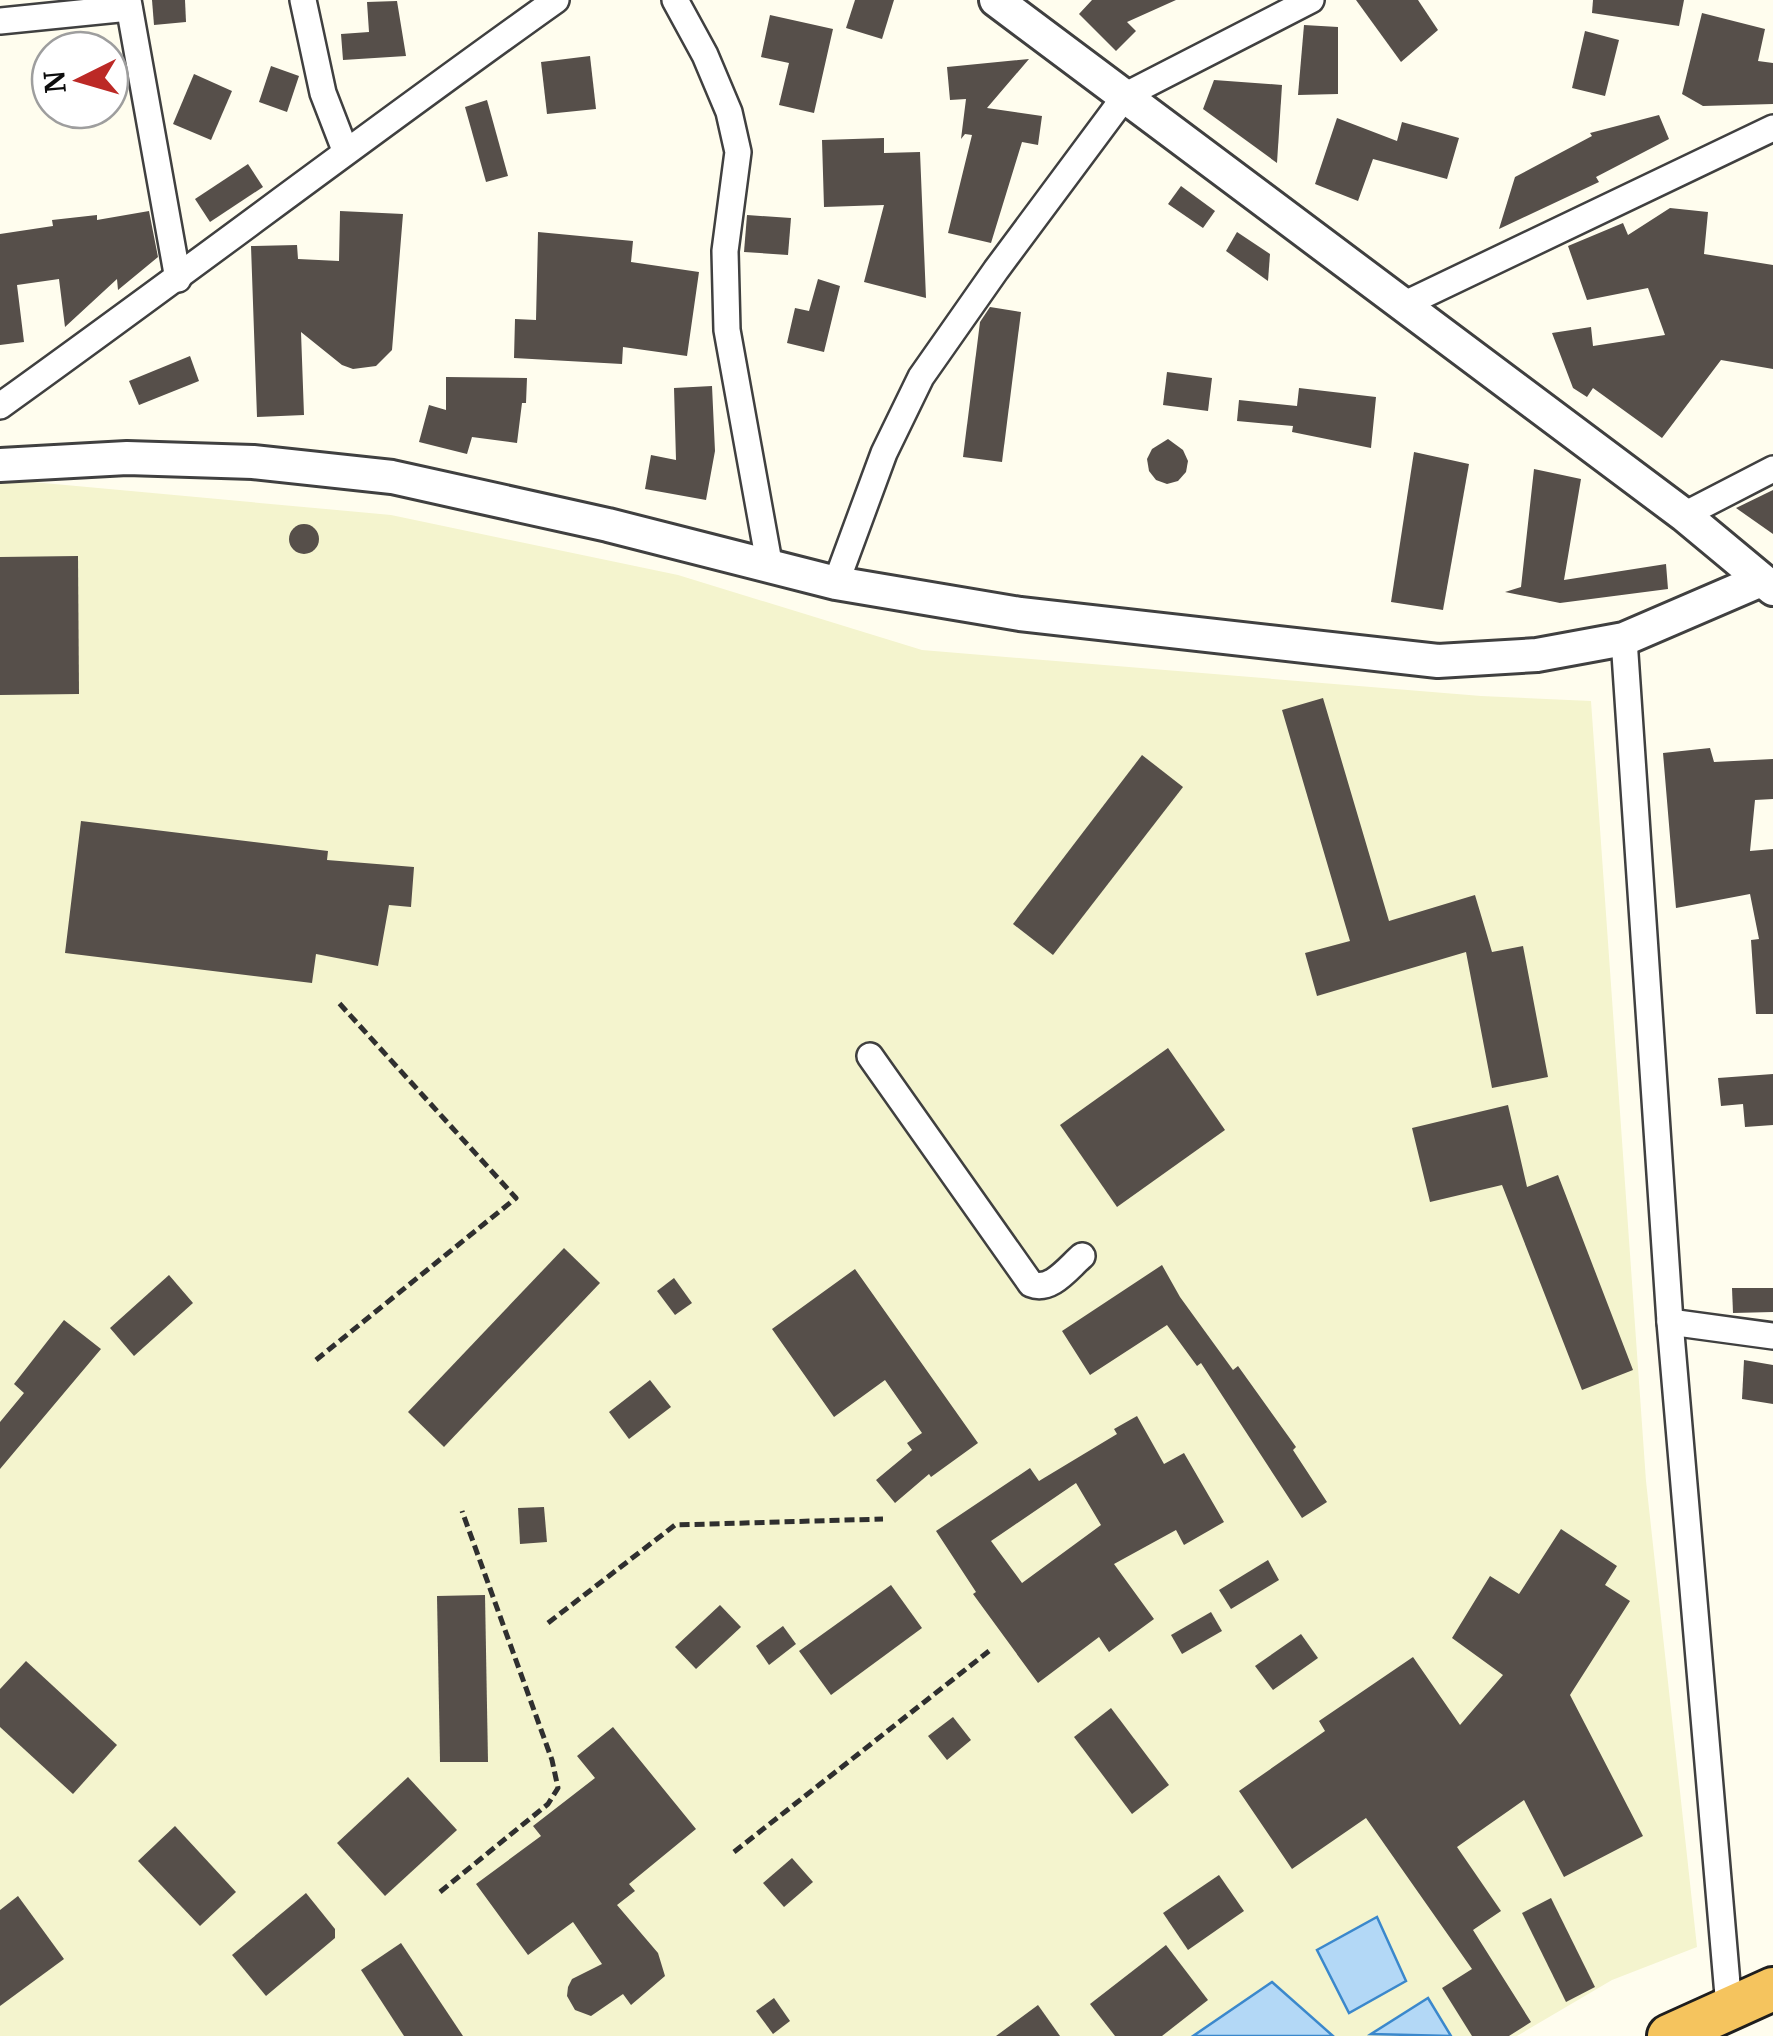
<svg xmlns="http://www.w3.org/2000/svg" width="1773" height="2036" viewBox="0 0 1773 2036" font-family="Merriweather,serif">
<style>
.farmland{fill:#f4f4ce}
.water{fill:#b3d8f6;stroke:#3b88cc;stroke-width:2.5}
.building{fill:#564f4a;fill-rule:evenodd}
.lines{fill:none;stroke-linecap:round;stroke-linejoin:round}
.minor-casing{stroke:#404040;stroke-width:30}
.tertiary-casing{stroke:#404040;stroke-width:38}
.trunk-casing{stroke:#1e1e1e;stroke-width:48}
.path{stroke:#2f2f2f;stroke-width:5;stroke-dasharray:10 5;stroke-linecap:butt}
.minor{stroke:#fff;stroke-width:25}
.tertiary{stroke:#fff;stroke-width:32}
.trunk{stroke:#f5c45e;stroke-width:42}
</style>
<rect width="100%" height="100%" fill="#fffdee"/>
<path class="farmland" d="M11 480 391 515 678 575 922 650 1481 696 1591 701 1646 1481 1697 1947 1612 1980 1517 2036H0V484Z"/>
<g class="water">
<path d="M1377 1917 1406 1981 1349 2013 1317 1950Z"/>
<path d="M1272 1982 1333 2036H1193Z"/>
<path d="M1428 1998 1451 2036 1371 2034Z"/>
</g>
<g class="building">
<path d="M152 0H185L186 22 154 25Z"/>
<path d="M855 0H894L882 39 846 28Z"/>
<path d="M1092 0H1176L1127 22 1136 31 1116 51 1079 14Z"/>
<path d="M1356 0H1418L1438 30 1401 62Z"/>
<path d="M1593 0H1684L1679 26 1592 13Z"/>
<path d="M397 1 406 56 343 60 341 34 369 32 367 2Z"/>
<path d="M1702 13 1765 29 1758 61 1773 63V104L1703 106 1682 94Z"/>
<path d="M770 15 833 29 814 113 779 105 789 63 761 57Z"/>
<path d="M1304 25 1338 27V94L1298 95Z"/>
<path d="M1585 31 1619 40 1605 96 1572 88Z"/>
<path d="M590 56 596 109 547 114 541 62Z"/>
<path d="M1029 59 987 108 1042 116 1038 145 1022 142 991 243 948 233 972 135 965 134 961 139 966 99 950 100 947 67Z"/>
<path d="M271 66 299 76 287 112 259 102Z"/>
<path d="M194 74 232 91 211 140 173 124Z"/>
<path d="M1214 80 1282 85 1277 163 1203 109Z"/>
<path d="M487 100 508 176 486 182 465 107Z"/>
<path d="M1659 115 1669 139 1596 177 1599 182 1499 229 1515 177 1592 136 1590 133Z"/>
<path d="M1337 118 1397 141 1402 122 1459 138 1447 179 1373 159 1358 201 1315 184Z"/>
<path d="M884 138V153L920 152 926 298 864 282 884 205 824 207 822 140Z"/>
<path d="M248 164 263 187 210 222 195 199Z"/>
<path d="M1181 186 1215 211 1203 228 1168 204Z"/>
<path d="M1670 208 1708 212 1704 254 1773 265V369L1721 360 1662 438 1593 388 1587 397 1573 388 1552 333 1591 327 1593 346 1665 335 1648 288 1587 300 1568 246 1623 223 1628 235Z"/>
<path d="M149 211 158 257 118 290 117 279 65 327 59 279 17 285 24 342 0 345V234L53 226 52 220 97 215V220Z"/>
<path d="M340 211 403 214 392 350 376 366 353 369 342 365 301 332 304 415 257 417 251 246 297 245 298 259 339 261Z"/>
<path d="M747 215 791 218 788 255 744 252Z"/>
<path d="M538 232 633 241 631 262 699 272 687 356 623 347 622 364 514 358 515 319 536 320Z"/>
<path d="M1237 232 1270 254 1268 281 1226 251Z"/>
<path d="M818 279 840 286 824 352 787 343 795 308 809 311Z"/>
<path d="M990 307 1021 312 1002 462 963 457 980 322Z"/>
<path d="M190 356 199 381 139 405 129 381Z"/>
<path d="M1167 372 1212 378 1208 411 1163 405Z"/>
<path d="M446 377 527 378 526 403H522L517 443 472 437 467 454 419 442 429 405 446 410Z"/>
<path d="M712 386 715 451 706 500 645 489 651 455 676 460 674 388Z"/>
<path d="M1299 388 1376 397 1371 448 1292 432 1293 426 1237 421 1239 400 1297 406Z"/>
<path d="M1168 439 1183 450 1188 461 1186 472 1178 481 1167 484 1156 480 1149 471 1147 459 1152 449Z"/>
<path d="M1414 452 1469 464 1443 610 1391 602Z"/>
<path d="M1534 469 1581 479 1564 580 1666 564 1668 589 1560 603 1505 592 1521 587Z"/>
<path d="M1773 490V534L1736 508Z"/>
<circle cx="304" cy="539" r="15"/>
<path d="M78 556 79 694 0 695V557Z"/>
<path d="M1323 698 1389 921 1475 895 1492 952 1523 946 1548 1077 1492 1088 1466 952 1317 996 1305 953 1350 941 1282 710Z"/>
<path d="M1710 748 1714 762 1773 759V799L1755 800 1750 851 1773 849V1014H1756L1751 940 1759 939 1750 894 1676 908 1663 753Z"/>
<path d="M1142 755 1183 787 1053 955 1013 924Z"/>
<path d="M81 821 328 851 327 860 414 867 411 907 389 905 378 966 316 954 312 983 65 953Z"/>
<path d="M1168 1048 1225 1130 1117 1207 1060 1125Z"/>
<path d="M1773 1074V1125L1745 1127 1743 1104 1721 1106 1718 1078Z"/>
<path d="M1508 1105 1527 1187 1558 1175 1633 1370 1582 1390 1502 1185 1430 1202 1412 1128Z"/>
<path d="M564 1248 600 1283 444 1447 408 1412Z"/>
<path d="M1162 1265 1180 1297 1233 1370 1238 1366 1296 1447 1293 1450 1327 1502 1302 1518 1201 1363 1197 1366 1167 1325 1090 1375 1062 1331Z"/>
<path d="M855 1269 978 1443 931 1477 929 1474 895 1503 876 1480 912 1450 907 1443 922 1433 885 1380 834 1417 772 1329Z"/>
<path d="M169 1275 193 1303 134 1356 110 1328Z"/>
<path d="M674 1278 692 1303 675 1315 657 1291Z"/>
<path d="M1732 1288H1773V1312L1733 1313Z"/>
<path d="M64 1320 101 1349 0 1469V1422L24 1393 14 1384Z"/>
<path d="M1744 1360 1773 1365V1404L1742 1399Z"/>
<path d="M650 1380 671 1407 629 1439 609 1412Z"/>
<path d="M1137 1416 1164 1464 1184 1453 1224 1522 1184 1545 1176 1530 1114 1564 1154 1619 1109 1652 1099 1637 1038 1683 973 1594 976 1592 936 1531 1030 1468 1039 1481 1117 1434 1114 1429ZM1076 1483 1101 1525 1022 1583 991 1541Z"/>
<path d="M544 1507 547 1542 520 1544 518 1508Z"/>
<path d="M1561 1529 1617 1566 1605 1585 1630 1601 1570 1695 1643 1836 1564 1877 1524 1800 1457 1847 1501 1911 1473 1930 1531 2022 1509 2036H1472L1442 1988 1472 1969 1366 1818 1292 1869 1239 1791 1325 1731 1319 1721 1413 1657 1460 1725 1503 1675 1452 1638 1490 1576 1519 1594Z"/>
<path d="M1268 1560 1279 1580 1231 1609 1219 1590Z"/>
<path d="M891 1585 922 1628 831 1695 799 1651Z"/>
<path d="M485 1595 488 1762H440L437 1596Z"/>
<path d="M720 1605 741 1627 696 1669 675 1647Z"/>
<path d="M1211 1612 1222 1631 1182 1654 1171 1635Z"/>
<path d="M783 1626 796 1644 769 1665 756 1646Z"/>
<path d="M1301 1634 1318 1658 1273 1690 1255 1666Z"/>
<path d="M26 1661 117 1745 73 1794 0 1727V1689Z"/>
<path d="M1111 1708 1169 1785 1132 1814 1074 1737Z"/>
<path d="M953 1717 971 1740 947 1760 928 1736Z"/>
<path d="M613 1727 696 1829 629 1884 635 1891 617 1905 658 1953 665 1976 631 2005 623 1994 591 2016 575 2010 567 1996 568 1987 572 1979 602 1964 573 1922 528 1955 476 1884 541 1836 533 1826 595 1778 577 1756Z"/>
<path d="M408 1777 457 1830 385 1896 337 1843Z"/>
<path d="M175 1826 236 1892 200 1926 138 1861Z"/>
<path d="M792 1858 813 1882 784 1907 763 1883Z"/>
<path d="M1219 1875 1244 1911 1188 1950 1163 1913Z"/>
<path d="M306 1893 335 1929V1938L266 1996 232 1955Z"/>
<path d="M18 1896 64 1959 0 2006V1910Z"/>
<path d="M1551 1898 1595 1987 1566 2002 1522 1913Z"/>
<path d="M401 1943 463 2036H404L361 1970Z"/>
<path d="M1166 1945 1208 2000 1162 2036H1115L1090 2004Z"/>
<path d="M774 1998 790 2021 773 2034 756 2011Z"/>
<path d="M1038 2005 1060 2036H996Z"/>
</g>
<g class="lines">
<defs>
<g id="minor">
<path d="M128 0 178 279"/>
<path d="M303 0 323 93 345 150"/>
<path d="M675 0 705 55 729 112 738 152 725 251 727 330 770 568"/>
<path d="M0 21 129 8"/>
<path d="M1405 304 1773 128"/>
<path d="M0 406C187 272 369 133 556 0"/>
<path d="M1684 515 1773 469"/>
<path d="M836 583 884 453 921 377 996 270 1126 95 1311 0"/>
<path d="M1624 639 1670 1322 1729 2007"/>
<path d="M870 1056 1031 1284C1051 1292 1068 1268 1082 1256"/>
<path d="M1670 1322 1773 1336"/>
</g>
<g id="tertiary">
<path d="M996 0 1684 515 1773 589"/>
<path d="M0 465 127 458 253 462 392 477 608 525 836 583 1020 614 1438 661 1537 655 1624 639 1761 580"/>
</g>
<path id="trunk" d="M1669 2036 1773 1989"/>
</defs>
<use href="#minor" class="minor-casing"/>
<use href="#tertiary" class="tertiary-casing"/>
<use href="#trunk" class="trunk-casing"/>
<g class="path">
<path d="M316 1360 516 1198 339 1003"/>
<path d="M548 1623 675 1525 883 1519"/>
<path d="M734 1852 989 1651"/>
<path d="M440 1892 548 1804 558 1788 552 1760 462 1511"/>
</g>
<use href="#minor" class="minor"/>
<use href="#tertiary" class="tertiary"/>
<use href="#trunk" class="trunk"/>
</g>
<g transform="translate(80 80) rotate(265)"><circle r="48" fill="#ffffff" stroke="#9e9e9e" stroke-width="2.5"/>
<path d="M0-8L18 38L0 25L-18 38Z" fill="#bc2926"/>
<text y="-15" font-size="28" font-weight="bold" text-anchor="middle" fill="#0d0d0d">N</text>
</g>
</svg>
